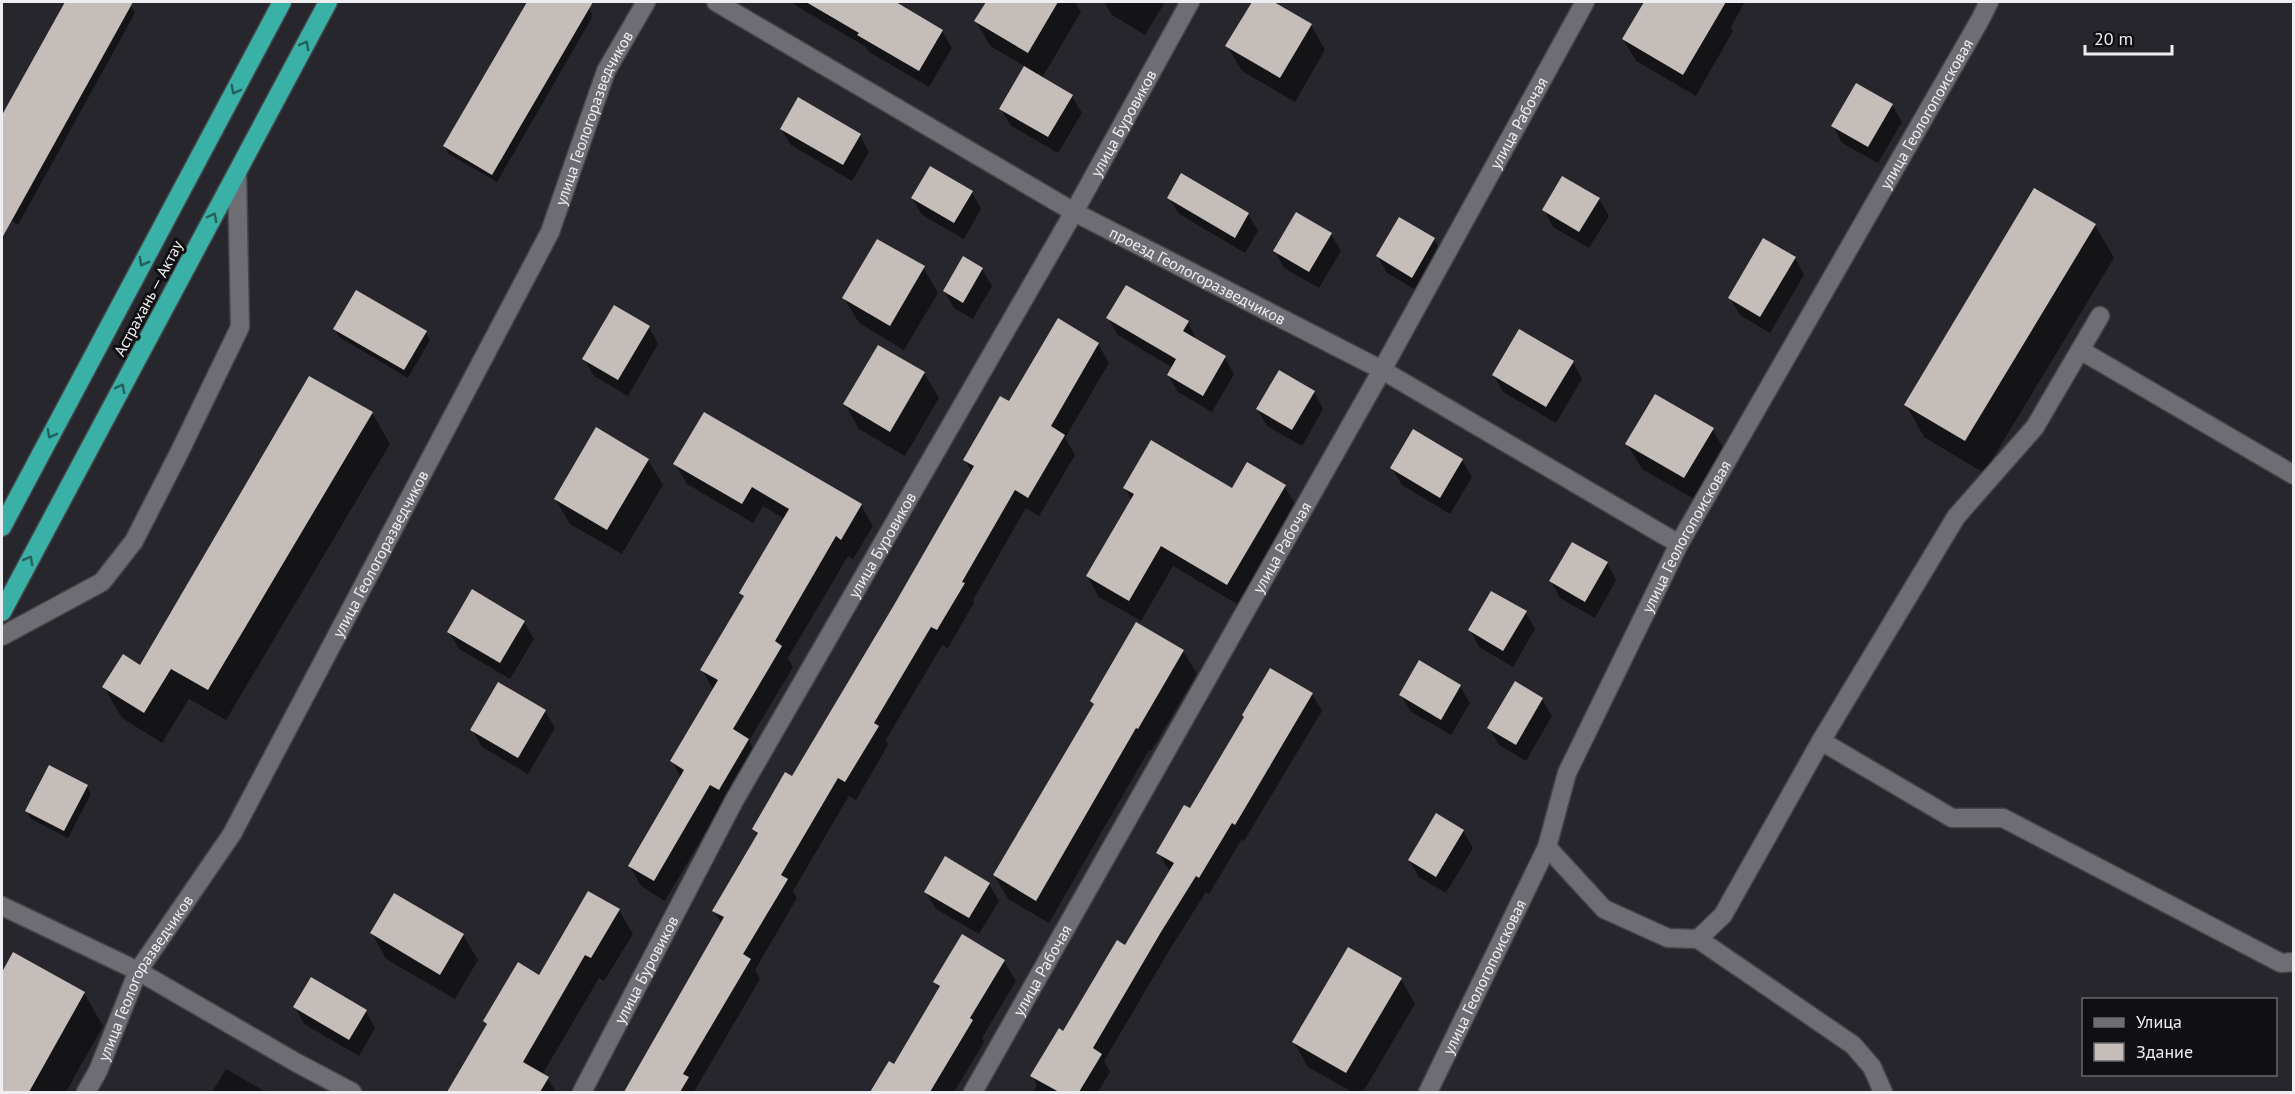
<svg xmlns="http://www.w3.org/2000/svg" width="2295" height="1094" viewBox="0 0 2295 1094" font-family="'PT Sans',sans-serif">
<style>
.shadow{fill:#0007}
.building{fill:#c5bdba}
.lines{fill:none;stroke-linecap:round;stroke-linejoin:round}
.minor-casing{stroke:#454549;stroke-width:21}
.highway-casing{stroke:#454549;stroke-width:21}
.minor{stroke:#6e6d74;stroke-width:18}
.highway{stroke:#39b1a6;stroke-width:18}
.oneway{stroke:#24605c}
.labels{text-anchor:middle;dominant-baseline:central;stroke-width:6;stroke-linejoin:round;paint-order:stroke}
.street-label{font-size:16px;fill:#eeeef2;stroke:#100f12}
</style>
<rect width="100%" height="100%" fill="#27262c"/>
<g class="shadow">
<path d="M67 2H124L131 5 135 13 18 225 2 216V118Z"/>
<path d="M529 2H577L589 8 593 16 497 182 449 154 444 146Z"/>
<path d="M793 2H893L942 31 952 48 929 87 869 52 866 47 795 5Z"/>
<path d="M987 2H1075L1081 12 1042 78 1072 96 1082 113 1058 153 1011 126 1001 109 1026 67 990 46 976 21Z"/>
<path d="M1104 2H1165L1145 35 1112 15Z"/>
<path d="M1253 2H1271L1311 25 1325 50 1295 102 1242 71 1227 46Z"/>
<path d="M1646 2H1745L1731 27 1733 31 1696 96 1636 61 1623 39Z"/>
<path d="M1892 105 1902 122 1878 163 1842 143 1833 126Z"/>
<path d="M781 129 860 135 869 152 852 181 791 145Z"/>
<path d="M972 192 981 209 964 239 922 215 912 198Z"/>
<path d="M1169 198 1248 214 1258 231 1245 253 1179 214Z"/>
<path d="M1599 199 1609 216 1589 248 1553 227 1544 210Z"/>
<path d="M2095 225 2114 258 1984 473 1924 437 1906 405Z"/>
<path d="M1331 234 1341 251 1319 288 1284 268 1275 251Z"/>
<path d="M1434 239 1444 256 1421 293 1387 273 1377 256Z"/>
<path d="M1795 258 1804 275 1770 333 1740 315 1730 298Z"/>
<path d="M923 267 938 293 904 350 859 323 844 298Z"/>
<path d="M982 269 992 286 973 319 954 308 944 291Z"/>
<path d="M1108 318 1188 322 1197 341 1225 358 1234 374 1212 412 1178 392 1168 375 1173 368 1118 335Z"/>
<path d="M649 327 658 344 628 396 594 376 584 359Z"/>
<path d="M335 329 426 332 430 340 408 378 339 337Z"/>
<path d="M1098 344 1109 363 1065 438 1075 455 1039 516 1026 508 973 600 974 603 948 648 942 645 886 740 888 745 856 800 849 796 793 891 797 898 755 970 760 979 695 1090 696 1092H625L722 924 714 911 758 836 753 829 793 778 972 472 965 460 1009 404Z"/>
<path d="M878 347 924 373 939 398 905 456 859 429 845 404Z"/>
<path d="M1573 362 1582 379 1556 423 1503 392 1494 375Z"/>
<path d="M1314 392 1323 409 1302 446 1267 426 1257 409Z"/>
<path d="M372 413 390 444 226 720 189 699 162 743 122 718 104 687 141 667Z"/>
<path d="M704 415 861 505 873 526 853 559 848 556 788 658 793 667 749 741 760 760 722 804 665 901 641 886 630 866 681 778 672 761 714 691 702 670 744 599 741 593 785 519 763 506 753 523 687 484 675 464Z"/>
<path d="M1712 429 1727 454 1699 502 1642 469 1627 444Z"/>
<path d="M648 460 663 485 622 554 570 524 555 499Z"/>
<path d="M1462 460 1472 477 1450 514 1402 485 1392 468Z"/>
<path d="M1284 486 1297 507 1239 605 1173 566 1141 621 1099 597 1087 576 1132 501 1125 488 1232 490Z"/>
<path d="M1607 563 1616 580 1595 618 1560 598 1551 581Z"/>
<path d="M1526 613 1535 629 1513 667 1479 647 1470 630Z"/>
<path d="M524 622 534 639 510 679 459 649 449 632Z"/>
<path d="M1183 651 1197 674 1151 751 1149 750 1049 923 1008 899 994 875 1095 706 1092 701Z"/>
<path d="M1460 686 1470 703 1451 735 1410 711 1401 695Z"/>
<path d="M1312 694 1322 711 1244 841 1242 839 1209 894 1206 892 1170 949 1104 1061 1110 1072 1098 1092H1033L1037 1085 1032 1076 1125 947 1170 871 1158 853 1191 810Z"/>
<path d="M1542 699 1552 716 1526 761 1499 745 1489 728Z"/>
<path d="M545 711 555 728 528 774 482 747 472 730Z"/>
<path d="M87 786 91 794 68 838 31 819 27 811Z"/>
<path d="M1463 831 1473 848 1446 893 1419 877 1409 860Z"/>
<path d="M989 884 999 901 979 934 936 909 926 892Z"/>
<path d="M619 910 633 934 604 981 599 978 542 1075 548 1079 556 1092H449L488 1027 484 1021Z"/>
<path d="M372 933 463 935 478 960 455 999 386 959Z"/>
<path d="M13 954 84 993 103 1026 66 1092H2V975Z"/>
<path d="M1004 961 1016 981 982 1038 984 1042 954 1092H872L889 1063 894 1066 939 989 935 982Z"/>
<path d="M1401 979 1415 1004 1363 1092H1352L1308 1067 1294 1042Z"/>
<path d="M295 1007 366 1011 375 1028 359 1056 304 1024Z"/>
<path d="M226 1069 266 1092H212Z"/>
</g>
<g class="building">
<path d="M65 2H133L2 238V115Z"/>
<path d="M527 2H593L492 175 443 146Z"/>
<path d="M806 2H896L943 30 919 71 857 35 859 33Z"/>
<path d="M986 2H1058L1028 53 974 21Z"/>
<path d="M1252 2H1274L1312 24 1280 78 1225 46Z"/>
<path d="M1644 2H1726L1683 75 1622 39Z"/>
<path d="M1024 66 1073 95 1048 137 999 109Z"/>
<path d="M1856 83 1893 104 1868 147 1831 126Z"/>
<path d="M798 97 861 134 843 165 780 129Z"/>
<path d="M930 166 973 191 954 223 911 198Z"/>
<path d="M1181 173 1249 213 1235 238 1167 198Z"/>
<path d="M1562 176 1600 198 1579 232 1542 210Z"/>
<path d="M2034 188 2096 224 1965 441 1904 405Z"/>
<path d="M1296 212 1332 233 1309 272 1273 251Z"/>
<path d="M1399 217 1435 238 1412 278 1376 256Z"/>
<path d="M1763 238 1796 257 1760 317 1728 298Z"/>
<path d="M877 239 925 266 890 326 842 298Z"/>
<path d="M963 256 983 268 963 303 943 291Z"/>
<path d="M1126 285 1189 321 1183 331 1226 356 1203 396 1167 375 1176 359 1106 318Z"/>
<path d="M356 290 427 331 404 370 333 329Z"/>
<path d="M614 305 650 326 618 380 582 359Z"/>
<path d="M1058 318 1099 343 1051 426 1065 435 1028 498 1015 490 962 582 965 583 937 630 931 627 874 723 879 726 845 782 838 778 781 875 788 879 743 954 751 959 683 1074 689 1077 680 1092H624L724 917 712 911 758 833 752 829 785 772 792 776 894 605 974 466 963 460 1000 396 1009 401Z"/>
<path d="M1519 329 1574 361 1546 407 1492 375Z"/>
<path d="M878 345 925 372 890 432 843 404Z"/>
<path d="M1279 370 1315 391 1292 430 1256 409Z"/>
<path d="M309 376 373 412 208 690 171 669 144 713 102 687 123 654 140 665Z"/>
<path d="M1655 394 1714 428 1684 478 1625 444Z"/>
<path d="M704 412 862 504 841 540 836 536 775 641 782 646 733 729 749 739 719 790 710 785 654 881 628 866 684 770 670 761 718 680 700 670 744 596 739 593 789 509 752 487 742 504 673 464Z"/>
<path d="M596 427 649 459 607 530 554 499Z"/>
<path d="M1413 429 1463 459 1440 498 1390 468Z"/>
<path d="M1151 440 1232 488 1247 462 1286 485 1227 585 1161 546 1129 601 1086 576 1134 494 1123 488Z"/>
<path d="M1572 542 1608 562 1585 602 1549 581Z"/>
<path d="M472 589 525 621 500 663 447 632Z"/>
<path d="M1491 591 1527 611 1503 651 1468 630Z"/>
<path d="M1136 622 1184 650 1138 729 1136 728 1036 901 993 875 1094 704 1090 701Z"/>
<path d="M1419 660 1461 685 1441 720 1399 695Z"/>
<path d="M1270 668 1313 693 1235 825 1232 823 1199 878 1196 876 1161 932 1093 1048 1102 1054 1079 1092H1059L1030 1076 1059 1028 1063 1031 1117 940 1125 945 1174 863 1156 853 1184 805 1190 808 1244 717 1242 715Z"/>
<path d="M1515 681 1543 698 1516 745 1487 728Z"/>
<path d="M498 682 546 710 518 758 470 730Z"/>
<path d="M49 765 88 785 64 831 25 811Z"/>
<path d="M1436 813 1464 830 1436 877 1408 860Z"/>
<path d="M945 856 990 883 969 918 924 892Z"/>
<path d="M588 891 620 909 591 958 585 955 523 1062 549 1077 540 1092H447L487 1024 483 1021 518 962 539 975Z"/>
<path d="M394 893 464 934 440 975 370 933Z"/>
<path d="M962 934 1005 960 970 1018 973 1020 930 1092H870L889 1061 894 1064 940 986 933 982Z"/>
<path d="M1348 947 1402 978 1346 1073 1292 1042Z"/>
<path d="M13 952 85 992 29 1092H2V972Z"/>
<path d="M311 977 367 1010 349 1040 293 1007Z"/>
</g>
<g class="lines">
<defs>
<g id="minor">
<path id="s1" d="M716 2 1074 212 1382 370 1679 544"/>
<path d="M2080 350 2294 475"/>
<path d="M2 636 102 582 134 541 179 453 240 327 237 173"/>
<path d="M1821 741 1952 818H2003L2281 963 2294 962"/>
<path d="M1547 847 1604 909 1668 938 1698 939 1723 915 1821 741 1956 517 2035 427 2100 316"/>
<path d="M2 906 138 971 297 1063 352 1092"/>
<path d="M1698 939 1853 1045 1872 1067 1883 1092"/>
<path id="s2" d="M86 1092 98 1071 138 971 232 834 550 232 606 71 646 2"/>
<path id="s3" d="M582 1092 734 801 1074 212 1190 2"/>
<path id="s4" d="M973 1092 1382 370 1585 2"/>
<path id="s5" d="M1428 1092 1547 847 1567 773 1679 544 1980 20 1989 2"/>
</g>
<g id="highway">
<path d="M2 527 282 2"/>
<path d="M2 612 328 2"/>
</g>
</defs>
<use href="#minor" class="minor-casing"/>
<use href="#highway" class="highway-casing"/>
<use href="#minor" class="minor"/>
<use href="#highway" class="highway"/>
</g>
<defs><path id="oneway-chevron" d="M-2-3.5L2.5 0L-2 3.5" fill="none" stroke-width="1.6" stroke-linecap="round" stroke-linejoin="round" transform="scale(1.5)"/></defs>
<g class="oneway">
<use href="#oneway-chevron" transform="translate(305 45) rotate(-62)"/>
<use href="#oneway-chevron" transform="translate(235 90) rotate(118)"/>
<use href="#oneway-chevron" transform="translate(213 217) rotate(-62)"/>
<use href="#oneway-chevron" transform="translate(143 262) rotate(118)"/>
<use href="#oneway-chevron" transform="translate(121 388) rotate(-62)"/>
<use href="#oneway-chevron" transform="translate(51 434) rotate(118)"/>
<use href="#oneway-chevron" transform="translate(29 560) rotate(-62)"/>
</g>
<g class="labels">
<g class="street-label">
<text stroke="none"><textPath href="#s5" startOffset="1100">улица Геологопоисковая</textPath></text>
<text stroke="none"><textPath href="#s2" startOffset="1101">улица Геологоразведчиков</textPath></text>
<text stroke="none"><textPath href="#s3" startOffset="1110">улица Буровиков</textPath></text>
<text stroke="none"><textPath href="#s4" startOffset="1112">улица Рабочая</textPath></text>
<text stroke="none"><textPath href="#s1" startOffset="554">проезд Геологоразведчиков</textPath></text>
<text transform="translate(148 298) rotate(-62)">Астрахань — Актау</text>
<text stroke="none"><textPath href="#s5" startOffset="614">улица Геологопоисковая</textPath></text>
<text stroke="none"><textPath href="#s3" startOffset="624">улица Буровиков</textPath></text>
<text stroke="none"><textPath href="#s4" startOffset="626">улица Рабочая</textPath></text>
<text stroke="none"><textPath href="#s2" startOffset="615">улица Геологоразведчиков</textPath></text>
<text stroke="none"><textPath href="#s3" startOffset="138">улица Буровиков</textPath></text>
<text stroke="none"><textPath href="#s4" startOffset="140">улица Рабочая</textPath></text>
<text stroke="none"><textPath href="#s5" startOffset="128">улица Геологопоисковая</textPath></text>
<text stroke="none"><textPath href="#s2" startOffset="129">улица Геологоразведчиков</textPath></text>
</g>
</g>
<rect width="2295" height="1094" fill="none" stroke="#eeeef2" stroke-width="6"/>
<rect x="2082" y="998" width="195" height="78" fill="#100f12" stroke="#69686c" stroke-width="1.5"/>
<rect x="2094" y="1018" width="30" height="9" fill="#6e6d74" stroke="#69686c" stroke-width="1.5"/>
<text x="2136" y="1028" font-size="18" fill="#eeeef2">Улица</text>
<rect x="2094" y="1043" width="30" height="18" fill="#c5bdba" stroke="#69686c" stroke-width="1.5"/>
<text x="2136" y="1058" font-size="18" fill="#eeeef2">Здание</text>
<path d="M2085 45v9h87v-9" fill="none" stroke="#eeeef2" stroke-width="3"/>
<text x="2094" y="45" font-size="18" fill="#eeeef2" stroke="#100f12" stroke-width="4.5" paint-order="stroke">20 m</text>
</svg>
